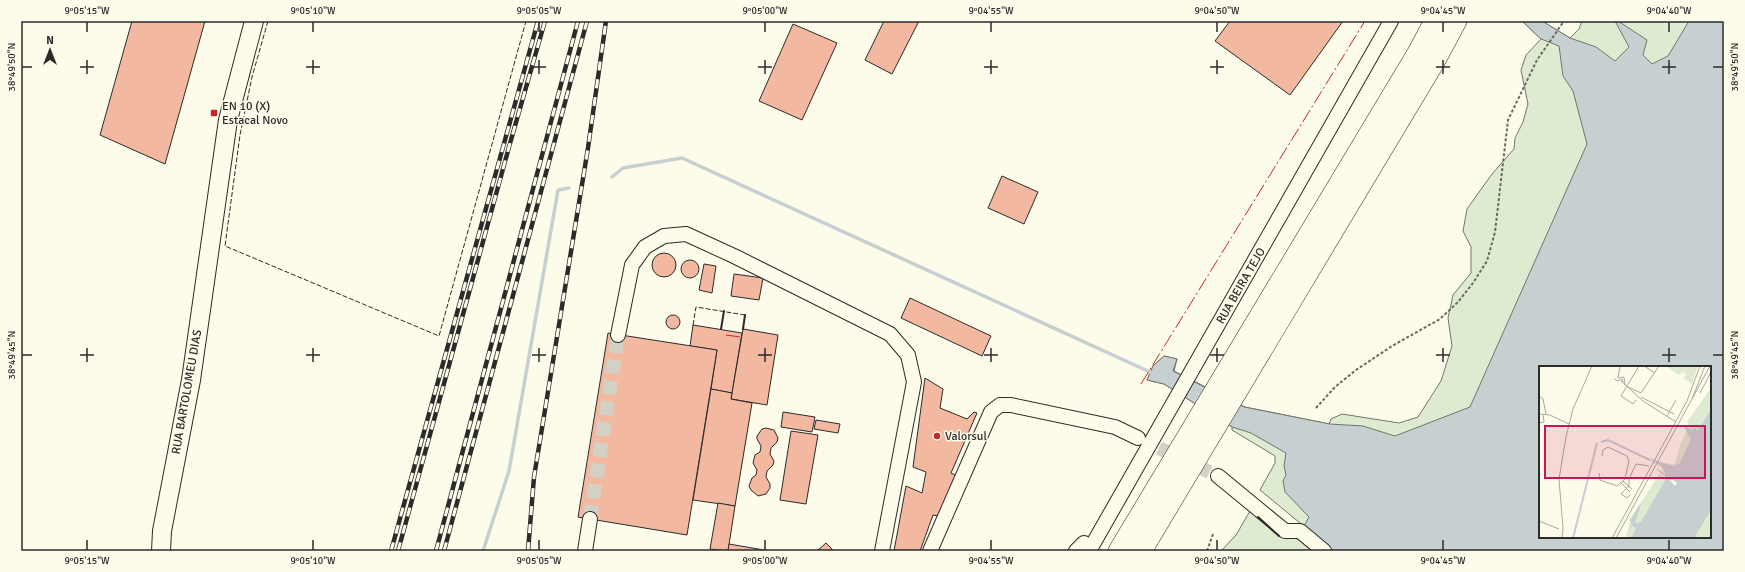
<svg xmlns="http://www.w3.org/2000/svg" width="1745" height="572" viewBox="0 0 1745 572" font-family="Signika,sans-serif">
<style>
.green{fill:#deebd1;stroke:#74746e}
.water{fill:#c7d0d0;stroke:#74746e;fill-rule:evenodd}
.lines{fill:none;stroke-linecap:round;stroke-linejoin:round}
.stream{stroke:#c7d0d0;stroke-width:3.5}
.building{fill:#f2b8a0;stroke:#2b2b2b}
.minor-tunnel{stroke:#d3d1c4;stroke-width:14;stroke-dasharray:14 7;stroke-linecap:butt}
.minor-casing{stroke:#2b2b2b;stroke-width:16}
.major-casing{stroke:#2b2b2b;stroke-width:20}
.highway-casing{stroke:#2b2b2b;stroke-width:22}
.path{stroke:#6a6964;stroke-width:2;stroke-dasharray:3 2;stroke-linecap:butt}
.minor{stroke:#fdfbea;stroke-width:14}
.major{stroke:#fdfbea;stroke-width:18}
.highway{stroke:#fdfbea;stroke-width:21}
.rail-casing{stroke:#2b2b2b;stroke-width:4.5}
.rail{stroke:#fdfbea;stroke-width:3;stroke-dasharray:9;stroke-linecap:butt}
.fence{stroke:#2b2b2b;stroke-width:1;stroke-dasharray:5 2;stroke-linecap:butt}
.wall{stroke:#2b2b2b;stroke-width:2}
.power{stroke:#c62828;stroke-width:1;stroke-dasharray:14 3 2 3;stroke-linecap:butt}
.ticks{fill:none;stroke:#2b2b2b;stroke-width:1.5}
.poi-dot{fill:#c62828;stroke:#fdfbea;stroke-width:1.5}
.labels{text-anchor:middle;dominant-baseline:central;stroke-width:3;stroke-linejoin:round;paint-order:stroke}
.poi-label{font-size:12px;fill:#2b2b2b;stroke:#fdfbea;text-anchor:start}
.street-label{font-size:12px;fill:#2b2b2b;stroke:#fdfbea}
.inset-river{fill:none;stroke:#c7d0d0;stroke-width:2}
.inset-road{fill:none;stroke:#a9a89e;stroke-width:1}
.view{fill:#c2185b;fill-opacity:0.15;stroke:#c2185b;stroke-width:2}
.inset-edge{fill:none;stroke:#2b2b2b;stroke-width:2}
.neatline{fill:none;stroke:#2b2b2b;stroke-width:1.5}
.ticks-label{font-size:10px;text-anchor:middle;fill:#2b2b2b}
</style>
<rect width="100%" height="100%" fill="#fdfbea"/>
<g class="green">
<path d="M1522 21H1542L1570 38 1579 29 1582 21H1724L1540 367 1334 551 1260 490 1275 463V456L1232 430V427L1164 384 1147 380 1153 366 1164 356 1177 359 1174 371 1245 407 1329 424 1331 419 1342 414 1399 423 1418 417 1441 381 1452 346 1448 318 1453 295 1471 273V247L1463 231 1467 209 1492 174 1514 149 1515 138 1523 122 1528 104 1521 70 1526 55 1541 39Z"/>
<path d="M1250 511 1279 535 1295 537 1312 551H1221L1236 535Z"/>
</g>
<path class="water" d="M1522 21H1542L1570 38 1596 47 1615 61 1629 47 1615 21H1618L1647 40 1643 55 1652 64 1668 56 1689 21H1724V551H1334L1304 526 1309 517 1285 492 1283 481 1286 475 1284 466 1286 453 1251 433 1232 427 1164 384 1147 380 1153 366 1164 356 1177 359 1173 371 1244 407 1330 424 1363 426 1395 436 1470 407 1587 144 1573 91 1563 76 1559 46 1541 39ZM1540 367H1710V537H1540Z"/>
<g class="lines">
<g class="stream">
<path d="M612 177 623 168 682 158 1150 372"/>
<path d="M483 551 509 471 558 190 569 188"/>
</g>
</g>
<g class="building">
<path d="M132 21H205L165 164 100 135Z"/>
<path d="M884 21H919L892 74 865 60Z"/>
<path d="M1230 21H1343L1290 95 1215 41Z"/>
<path d="M793 24 837 43 802 120 759 101Z"/>
<path d="M1002 176 1038 192 1024 224 988 208Z"/>
<circle cx="664" cy="265" r="12"/>
<circle cx="690" cy="269" r="9"/>
<path d="M704 264 716 266 712 293 699 290Z"/>
<path d="M734 274 763 278 759 300 731 296Z"/>
<path d="M910 298 991 336 982 356 901 318Z"/>
<circle cx="673" cy="322" r="7"/>
<path d="M693 325 742 333 732 393 711 389 717 350 690 346Z"/>
<path d="M743 329 778 335 767 405 731 399Z"/>
<path d="M608 333 717 350 687 535 578 517Z"/>
<path d="M925 378 943 389 940 408 967 419 974 412 977 413 951 473 957 476 939 516 933 515 920 551H894L906 486 922 493 926 472 913 467Z"/>
<path d="M711 389 732 393 731 399 752 403 735 506 693 500Z"/>
<path d="M783 412 815 417 812 432 781 427Z"/>
<path d="M816 420 840 424 838 433 814 429Z"/>
<path d="M766 428 774 430 778 438 777 442 771 448 770 454 774 461 773 465 767 471 766 477 770 484V488L766 494 758 496 751 490 749 486 752 478 756 475 757 470 753 463 755 455 760 452 761 446 757 439V436L762 429Z"/>
<path d="M791 431 818 435 806 504 780 500Z"/>
<path d="M718 503 735 506 728 551 710 549Z"/>
<path d="M826 543 834 551H817Z"/>
<path d="M729 544 770 551H728Z"/>
</g>
<g class="lines">
<g class="minor-tunnel">
<path d="M1140 439 1218 476"/>
<path d="M590 519 618 335"/>
</g>
<defs>
<g id="minor">
<path d="M618 335 632 265 645 247 664 236 686 234 734 256 890 334 908 355 914 382 882 551"/>
<path d="M1218 476 1285 531H1300L1324 551"/>
<path d="M585 551 590 519"/>
<path d="M930 551 991 412 1000 405H1011L1115 427 1138 438"/>
<path d="M1076 551 1084 543"/>
<path d="M1089 551 1391 21"/>
</g>
<path id="major" d="M161 551 162 531 191 380 228 120 254 21"/>
<g id="highway">
<path d="M1119 551 1418 53 1435 21"/>
<path d="M1141 551 1434 62 1456 21"/>
</g>
</defs>
<use href="#minor" class="minor-casing"/>
<use href="#major" class="major-casing"/>
<use href="#highway" class="highway-casing"/>
<g class="path">
<path d="M1316 408 1335 387 1356 370 1392 346 1440 319 1458 302 1473 283 1487 261 1495 232 1508 120 1537 60 1564 21"/>
<path d="M1207 551 1213 534"/>
</g>
<use href="#minor" class="minor"/>
<use href="#major" class="major"/>
<use href="#highway" class="highway"/>
<defs>
<g id="rail">
<path d="M391 551 538 21"/>
<path d="M398 551 509 147 545 21"/>
<path d="M436 551 578 21"/>
<path d="M444 551 587 21"/>
<path d="M528 551 534 477 588 148 606 21"/>
</g>
</defs>
<use href="#rail" class="rail-casing"/>
<use href="#rail" class="rail"/>
<g class="fence">
<path d="M268 21 252 77 240 135 225 246 439 336 526 21"/>
<path d="M693 325 696 307 745 315"/>
</g>
<g class="wall">
<path d="M721 329 724 311"/>
<path d="M743 329 745 315"/>
<path d="M1258 517 1279 536"/>
</g>
<g class="power">
<path d="M726 335 740 337"/>
<path d="M1141 384 1365 21"/>
</g>
</g>
<path class="ticks" d="M87 22V32M313 22V32M539 22V32M765 22V32M991 22V32M1217 22V32M1443 22V32M1669 22V32M87 60V74M313 60V74M539 60V74M765 60V74M991 60V74M1217 60V74M1443 60V74M1669 60V74M22 67H32M80 67H94M306 67H320M532 67H546M758 67H772M984 67H998M1210 67H1224M1436 67H1450M1662 67H1676M1713 67H1723M87 348V362M313 348V362M539 348V362M765 348V362M991 348V362M1217 348V362M1443 348V362M1669 348V362M22 355H32M80 355H94M306 355H320M532 355H546M758 355H772M984 355H998M1210 355H1224M1436 355H1450M1662 355H1676M1713 355H1723M87 540V550M313 540V550M539 540V550M765 540V550M991 540V550M1217 540V550M1443 540V550M1669 540V550"/>
<g class="poi-dot">
<rect x="210" y="109" width="8" height="8" rx="2"/>
<circle cx="937" cy="436" r="4"/>
</g>
<g class="labels">
<g class="poi-label">
<text x="222" y="106">EN 10 (X)<tspan x="222" dy="14">Estacal Novo</tspan></text>
<text x="945" y="436">Valorsul</text>
</g>
<g class="street-label">
<text transform="translate(1241 286) rotate(-60)">RUA BEIRA TEJO</text>
<text transform="translate(187 392) rotate(-80)">RUA BARTOLOMEU DIAS</text>
</g>
</g>
<g transform="translate(1539 366)">
<rect width="172" height="172" fill="#fdfbea"/>
<path d="M126 0H159L153 18 144 12 148 9 144 6 140 9ZM172 22V57L133 114 122 105 123 102 111 95 113 92 120 97 136 98 141 79 146 69 147 63 144 59 151 62 148 56ZM121 107 134 118 99 172H87L91 154ZM172 126V172H139Z" fill="#deebd1"/>
<path d="M172 43V144L155 172H92L97 163 94 160 90 164 93 159 91 154 103 135 96 157 102 156 128 111 136 120 138 117 126 108 124 101 112 93 134 100 141 97 152 73 144 59 154 65V61L159 65Z" fill="#c7d0d0"/>
<path class="inset-river" d="M62 76 69 74 111 94M34 172 58 77"/>
<path class="inset-road" d="M81 0 79 12 85 11 86 19M105 0 116 7M75 13 79 15 83 13 84 16M82 15 104 35 137 56M89 21 102 27 120 0M161 27 172 6M0 30 4 33 7 48M102 31 135 48M153 33 166 0M97 34 94 38 82 30 100 0M0 48 11 49 30 58M128 50 137 34M0 57 5 56 4 48M118 103 132 114M60 107 61 114 78 120 86 113 90 95 88 90 69 81 64 84 63 90M84 115 93 123M82 117 91 126M90 120 82 128 88 132 91 129M90 121V113L97 98 110 100M0 155 20 163M23 172 24 162 20 113 27 71 34 43 53 0M73 172 148 35 161 0M77 172 171 0"/>
<path class="view" d="M6 60H166V112H6Z"/>
<rect width="172" height="172" class="inset-edge"/>
</g>
<rect width="1745" height="572" fill="none" stroke="#fdfbea" stroke-width="44"/>
<g transform="translate(50 50)" stroke="#fdfbea" stroke-width="3" paint-order="stroke">
<path d="M0-3L7 15L0 10L-7 15Z" fill="#2b2b2b"/>
<text y="-6" font-size="11" font-weight="bold" text-anchor="middle" fill="#2b2b2b">N</text>
</g>
<rect x="22" y="22" width="1701" height="528" class="neatline"/>
<g class="ticks-label">
<text x="87" y="14">9°05'15"W</text>
<text x="313" y="14">9°05'10"W</text>
<text x="539" y="14">9°05'05"W</text>
<text x="765" y="14">9°05'00"W</text>
<text x="991" y="14">9°04'55"W</text>
<text x="1217" y="14">9°04'50"W</text>
<text x="1443" y="14">9°04'45"W</text>
<text x="1669" y="14">9°04'40"W</text>
<text transform="translate(11 67) rotate(-90)" y="4">38°49'50"N</text>
<text transform="translate(1734 67) rotate(-90)" y="4">38°49'50"N</text>
<text transform="translate(11 355) rotate(-90)" y="4">38°49'45"N</text>
<text transform="translate(1734 355) rotate(-90)" y="4">38°49'45"N</text>
<text x="87" y="564">9°05'15"W</text>
<text x="313" y="564">9°05'10"W</text>
<text x="539" y="564">9°05'05"W</text>
<text x="765" y="564">9°05'00"W</text>
<text x="991" y="564">9°04'55"W</text>
<text x="1217" y="564">9°04'50"W</text>
<text x="1443" y="564">9°04'45"W</text>
<text x="1669" y="564">9°04'40"W</text>
</g>
</svg>
